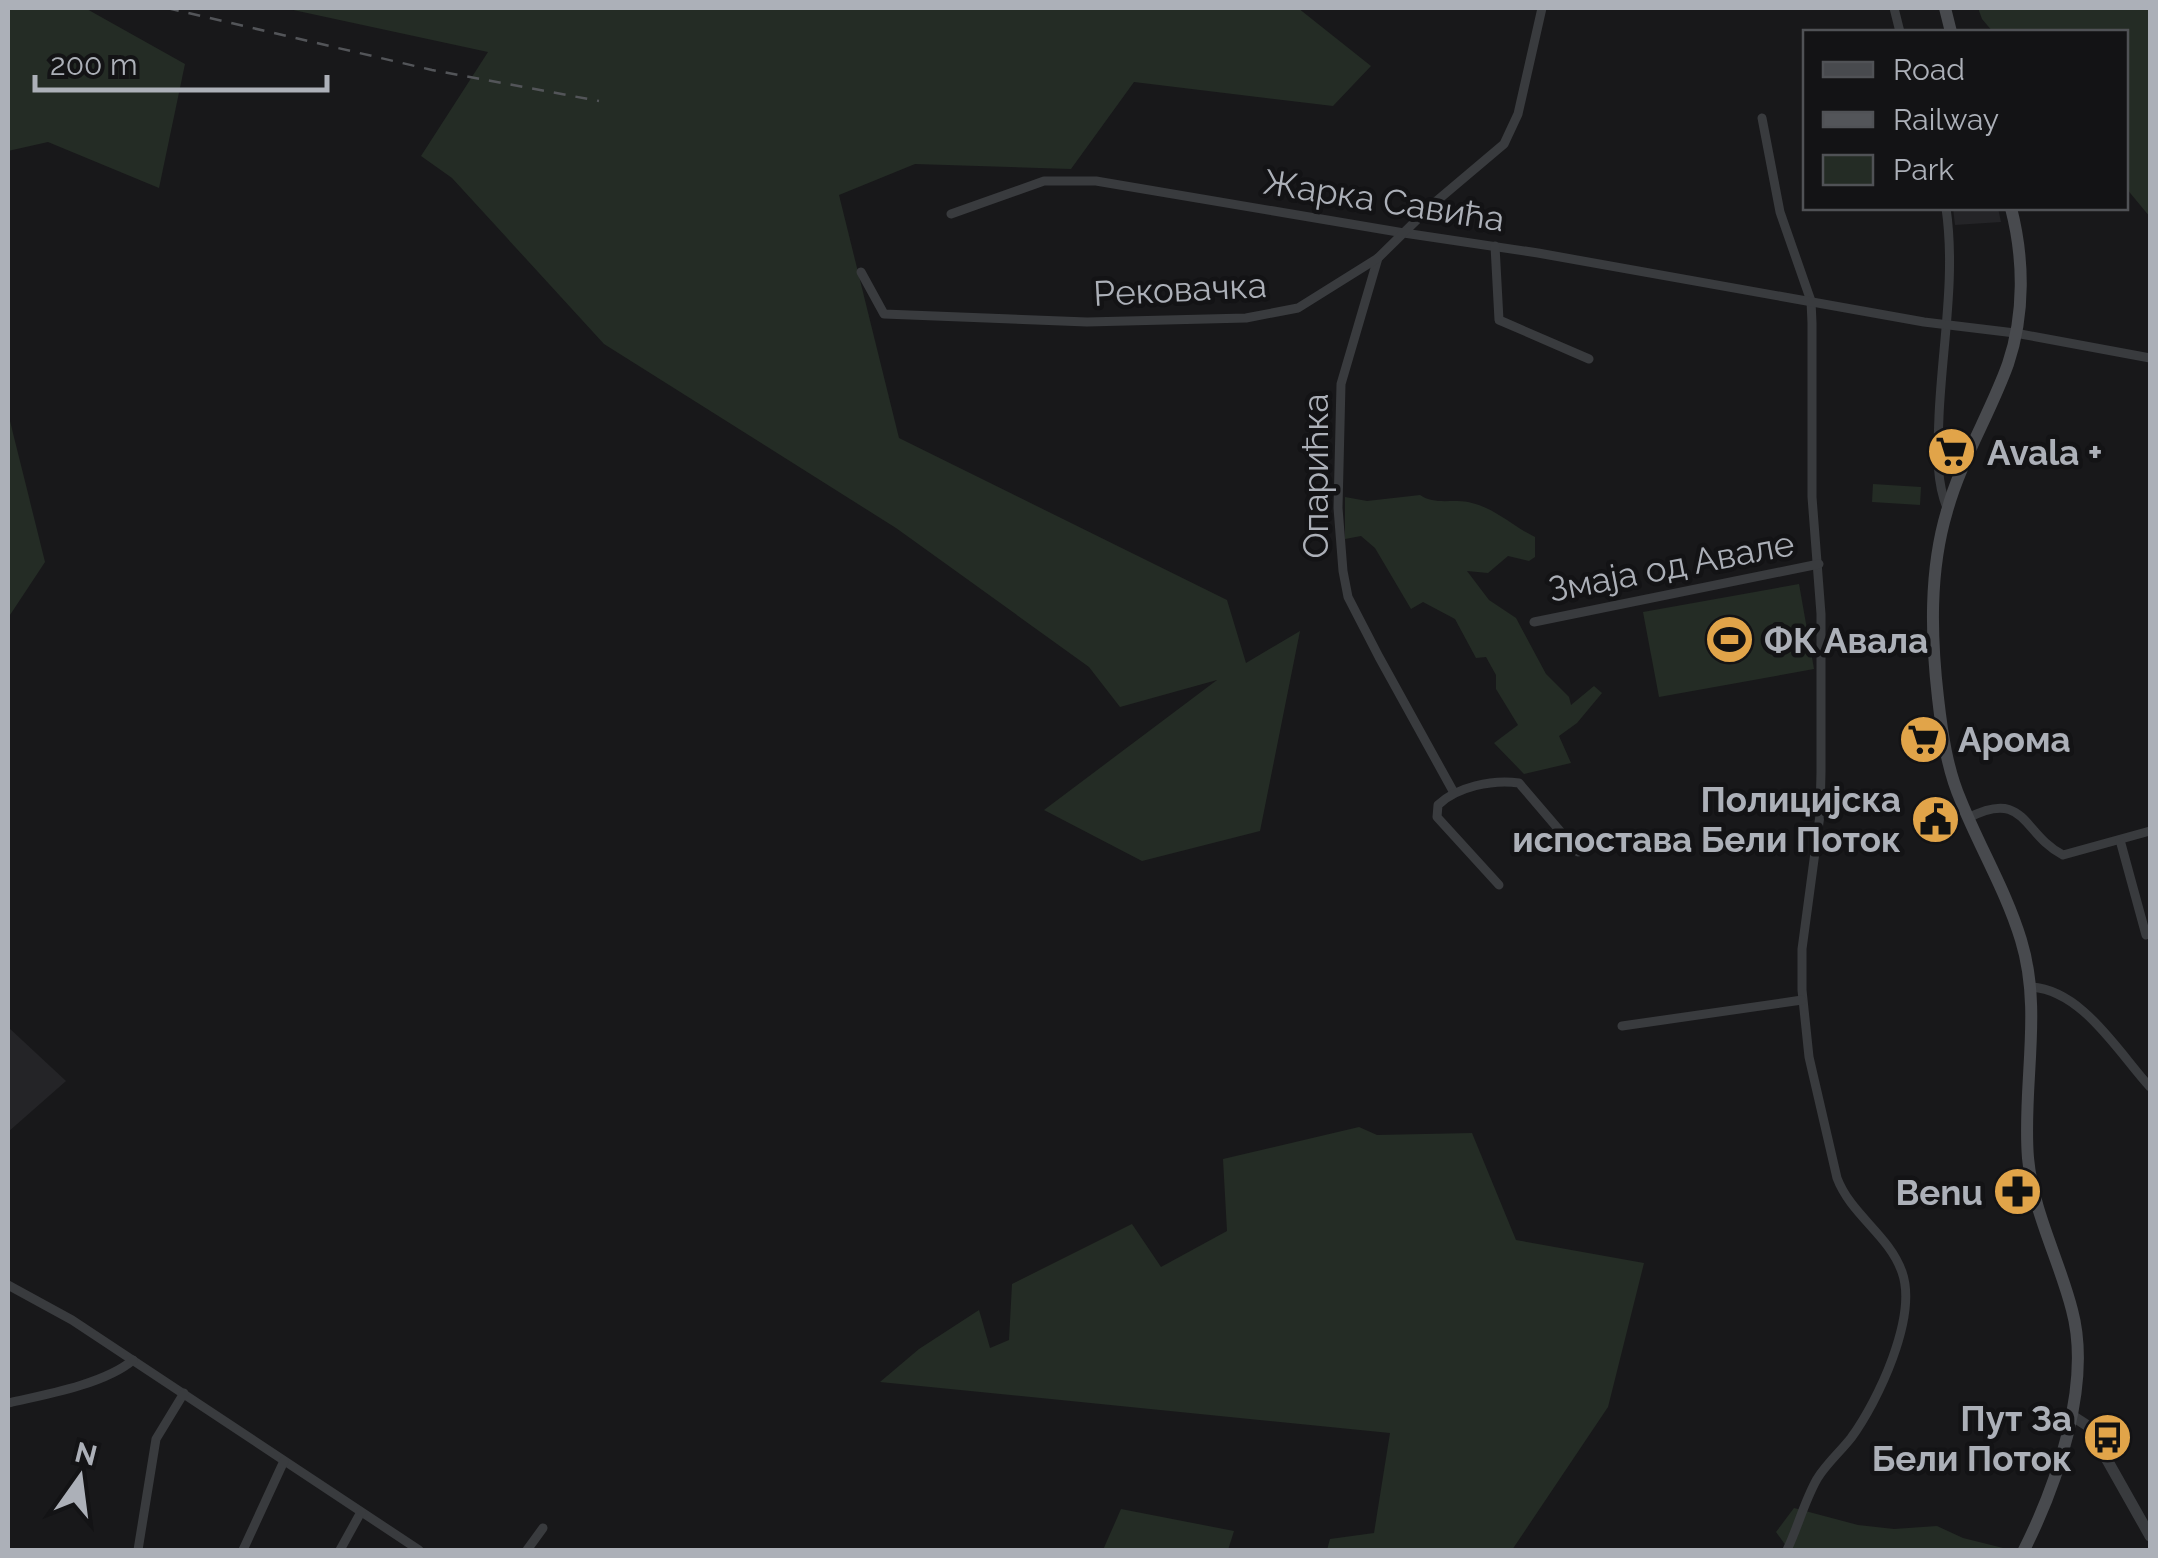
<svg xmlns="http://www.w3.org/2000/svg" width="2158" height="1558" viewBox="0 0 2158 1558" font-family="Raleway,sans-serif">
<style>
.built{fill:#242427}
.green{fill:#242c25}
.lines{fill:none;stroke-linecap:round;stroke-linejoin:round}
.minor{stroke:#393b3e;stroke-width:9}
.tertiary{stroke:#393b3e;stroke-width:11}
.secondary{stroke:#484a4e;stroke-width:12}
.rail{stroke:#535559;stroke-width:2.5;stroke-dasharray:12 10;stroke-linecap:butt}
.labels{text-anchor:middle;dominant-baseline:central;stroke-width:9;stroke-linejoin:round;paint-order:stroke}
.street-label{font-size:35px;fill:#acb0b8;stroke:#131315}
.poi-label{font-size:35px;font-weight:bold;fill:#acb0b8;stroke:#131315;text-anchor:start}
</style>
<rect width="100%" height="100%" fill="#18181a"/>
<g class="built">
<path d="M1953 208H1998L2001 222 1955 225Z"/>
<path d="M8 1027 66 1081 8 1132Z"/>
</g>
<g class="green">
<path d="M8 8H85L185 64 159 188 48 142 8 151Z"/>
<path d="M284 8H1298L1371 66 1333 106 1134 82 1071 169 915 164 839 195 899 438 1227 600 1246 663 1300 631 1260 831 1142 861 1044 810 1217 680 1120 707 1089 667 896 528 604 344 452 178 421 156 488 52Z"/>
<path d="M1978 8H2150V217L2126 188V32H1993L1982 19Z"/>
<path d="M8 413 45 562 8 618Z"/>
<path d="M1873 484 1921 487 1920 505 1872 502Z"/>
<path d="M1420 495C1434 505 1451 499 1468 502 1494 507 1512 526 1535 537V557L1529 561 1508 556 1488 573 1467 571 1489 600 1516 618 1546 674 1569 697 1571 705 1594 686 1602 693 1577 723 1559 736 1571 763 1524 774 1494 743 1518 725 1496 689V675L1486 657 1476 658 1455 619 1423 602 1411 609 1375 548 1361 536 1345 539V497L1367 501Z"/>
<path d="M1799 584 1814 669 1659 697 1643 612Z"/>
<path d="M1359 1127 1377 1135 1472 1133 1516 1240 1644 1263 1608 1407 1512 1550H1327L1330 1539 1374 1533 1390 1433 880 1382 919 1349 979 1310 990 1348 1009 1340 1012 1284 1132 1224 1161 1267 1227 1231 1223 1159Z"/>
<path d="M1794 1508 1858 1525 1894 1529 1937 1526 1963 1538 2011 1550H1789L1776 1532Z"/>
<path d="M1121 1509 1234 1531 1228 1550H1103Z"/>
</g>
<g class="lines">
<g class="minor">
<path d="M1894 8 1900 32"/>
<path d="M1762 118 1780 212 1811 301 1812 323V497L1821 614V772L1820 815 1802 949V990L1809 1057 1837 1178C1851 1215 1889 1235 1902 1272 1918 1317 1878 1401 1851 1438 1840 1452 1826 1464 1817 1479 1804 1502 1798 1527 1787 1550"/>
<path d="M1946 208C1956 277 1942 347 1939 416 1938 447 1935 478 1947 508"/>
<path d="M951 214 1044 181H1096L1404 233 1538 253 1924 322 2015 333 2150 358"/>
<path d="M1495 246 1499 320 1589 359"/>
<path d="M1378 258 1341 384 1338 508 1343 571 1348 597 1379 657 1453 791"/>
<path d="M861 272 884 314 1087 322 1246 318 1298 308 1378 258 1433 204 1504 144 1518 114 1542 8"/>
<path d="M1534 622 1819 564"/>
<path d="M1968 818C2026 788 2022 834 2063 855L2150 831"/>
<path d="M2120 840 2146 935"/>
<path d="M1499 885 1437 817 1438 805C1456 787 1493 779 1519 783L1578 852"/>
<path d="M2029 987C2081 988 2118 1052 2150 1087"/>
<path d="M1622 1026 1802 1000"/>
<path d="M8 1285 72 1320 419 1550"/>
<path d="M8 1403C44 1395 105 1384 133 1360"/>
<path d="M138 1550 156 1439 184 1393"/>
<path d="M243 1550 284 1461"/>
<path d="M340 1550 361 1512"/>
<path d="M527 1550 543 1528"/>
</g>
<path class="tertiary" d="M2071 1415 2088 1426 2150 1536"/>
<g class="secondary">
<path d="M1945 8 1951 32"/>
<path d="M2011 208C2024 258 2025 314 2008 364 1990 414 1961 460 1947 511 1929 571 1931 637 1938 698 1942 733 1947 769 1961 801 1980 848 2006 891 2021 940 2043 1011 2022 1086 2028 1158 2033 1212 2059 1259 2072 1310 2092 1384 2057 1484 2024 1550"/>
</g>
<path class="rail" d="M167 8 432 70 599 101"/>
</g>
<defs>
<symbol id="supermarket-disc" viewBox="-11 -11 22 22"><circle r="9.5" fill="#e1a449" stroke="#131315"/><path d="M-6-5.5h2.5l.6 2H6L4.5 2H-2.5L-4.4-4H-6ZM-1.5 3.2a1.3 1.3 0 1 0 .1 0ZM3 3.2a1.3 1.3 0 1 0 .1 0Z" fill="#111"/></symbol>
<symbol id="stadium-disc" viewBox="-11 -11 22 22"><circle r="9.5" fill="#e1a449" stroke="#131315"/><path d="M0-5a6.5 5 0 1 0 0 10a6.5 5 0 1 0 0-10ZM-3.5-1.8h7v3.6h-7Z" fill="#111"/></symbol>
<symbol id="civic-disc" viewBox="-11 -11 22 22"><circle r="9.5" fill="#e1a449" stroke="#131315"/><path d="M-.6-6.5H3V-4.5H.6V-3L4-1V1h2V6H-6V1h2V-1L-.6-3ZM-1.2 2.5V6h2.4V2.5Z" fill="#111"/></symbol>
<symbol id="pharmacy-disc" viewBox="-11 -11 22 22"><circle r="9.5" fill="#e1a449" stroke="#131315"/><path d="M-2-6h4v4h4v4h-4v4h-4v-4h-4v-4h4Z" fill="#111"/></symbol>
<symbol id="bus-disc" viewBox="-11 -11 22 22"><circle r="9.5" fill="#e1a449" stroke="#131315"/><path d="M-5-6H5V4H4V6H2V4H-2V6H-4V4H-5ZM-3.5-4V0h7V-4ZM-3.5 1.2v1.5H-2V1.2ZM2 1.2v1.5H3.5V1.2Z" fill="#111"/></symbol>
</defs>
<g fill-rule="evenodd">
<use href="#supermarket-disc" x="1924" y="424" width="55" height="55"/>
<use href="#stadium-disc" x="1702" y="612" width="55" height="55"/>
<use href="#supermarket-disc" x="1896" y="712" width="55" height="55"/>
<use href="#civic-disc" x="1908" y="792" width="55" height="55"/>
<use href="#pharmacy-disc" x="1990" y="1164" width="55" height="55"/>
<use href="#bus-disc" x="2080" y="1410" width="55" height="55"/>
</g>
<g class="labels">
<g class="street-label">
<text transform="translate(1384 200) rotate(9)">Жарка Савића</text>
<text transform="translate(1180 289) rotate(-3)">Рековачка</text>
<text transform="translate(1315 476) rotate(-90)">Опарићка</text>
<text transform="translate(1671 566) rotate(-11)">Змаја од Авале</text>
</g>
<g class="poi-label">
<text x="1987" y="452">Avala +</text>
<text x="1764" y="640">ФК Авала</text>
<text x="1958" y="739">Арома</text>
<text x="1901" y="799" text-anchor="end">Полицијска<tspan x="1901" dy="40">испостава Бели Поток</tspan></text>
<text x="1983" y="1192" text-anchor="end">Benu</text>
<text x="2072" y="1418" text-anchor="end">Пут За<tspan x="2072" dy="40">Бели Поток</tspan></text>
</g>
</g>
<rect width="2158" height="1558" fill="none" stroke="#acb0b8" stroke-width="20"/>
<rect x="1803" y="30" width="325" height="180" fill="#131315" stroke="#505256" stroke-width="2.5"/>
<rect x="1823" y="62" width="50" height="15" fill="#484a4e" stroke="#505256" stroke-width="2.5"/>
<text x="1893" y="80" font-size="30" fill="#acb0b8">Road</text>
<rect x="1823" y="112" width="50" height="15" fill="#535559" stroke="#505256" stroke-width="2.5"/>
<text x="1893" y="130" font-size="30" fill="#acb0b8">Railway</text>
<rect x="1823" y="155" width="50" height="30" fill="#242c25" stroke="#505256" stroke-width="2.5"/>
<text x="1893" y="180" font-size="30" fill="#acb0b8">Park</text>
<g transform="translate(80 1478) rotate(14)" stroke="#131315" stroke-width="8" paint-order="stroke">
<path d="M0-8L18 38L0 25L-18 38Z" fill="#acb0b8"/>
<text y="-15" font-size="28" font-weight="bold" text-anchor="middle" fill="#acb0b8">N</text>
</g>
<path d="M35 75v15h292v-15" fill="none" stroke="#acb0b8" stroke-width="5"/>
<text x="50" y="75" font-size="30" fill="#acb0b8" stroke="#131315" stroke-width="8" paint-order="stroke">200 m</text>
</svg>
